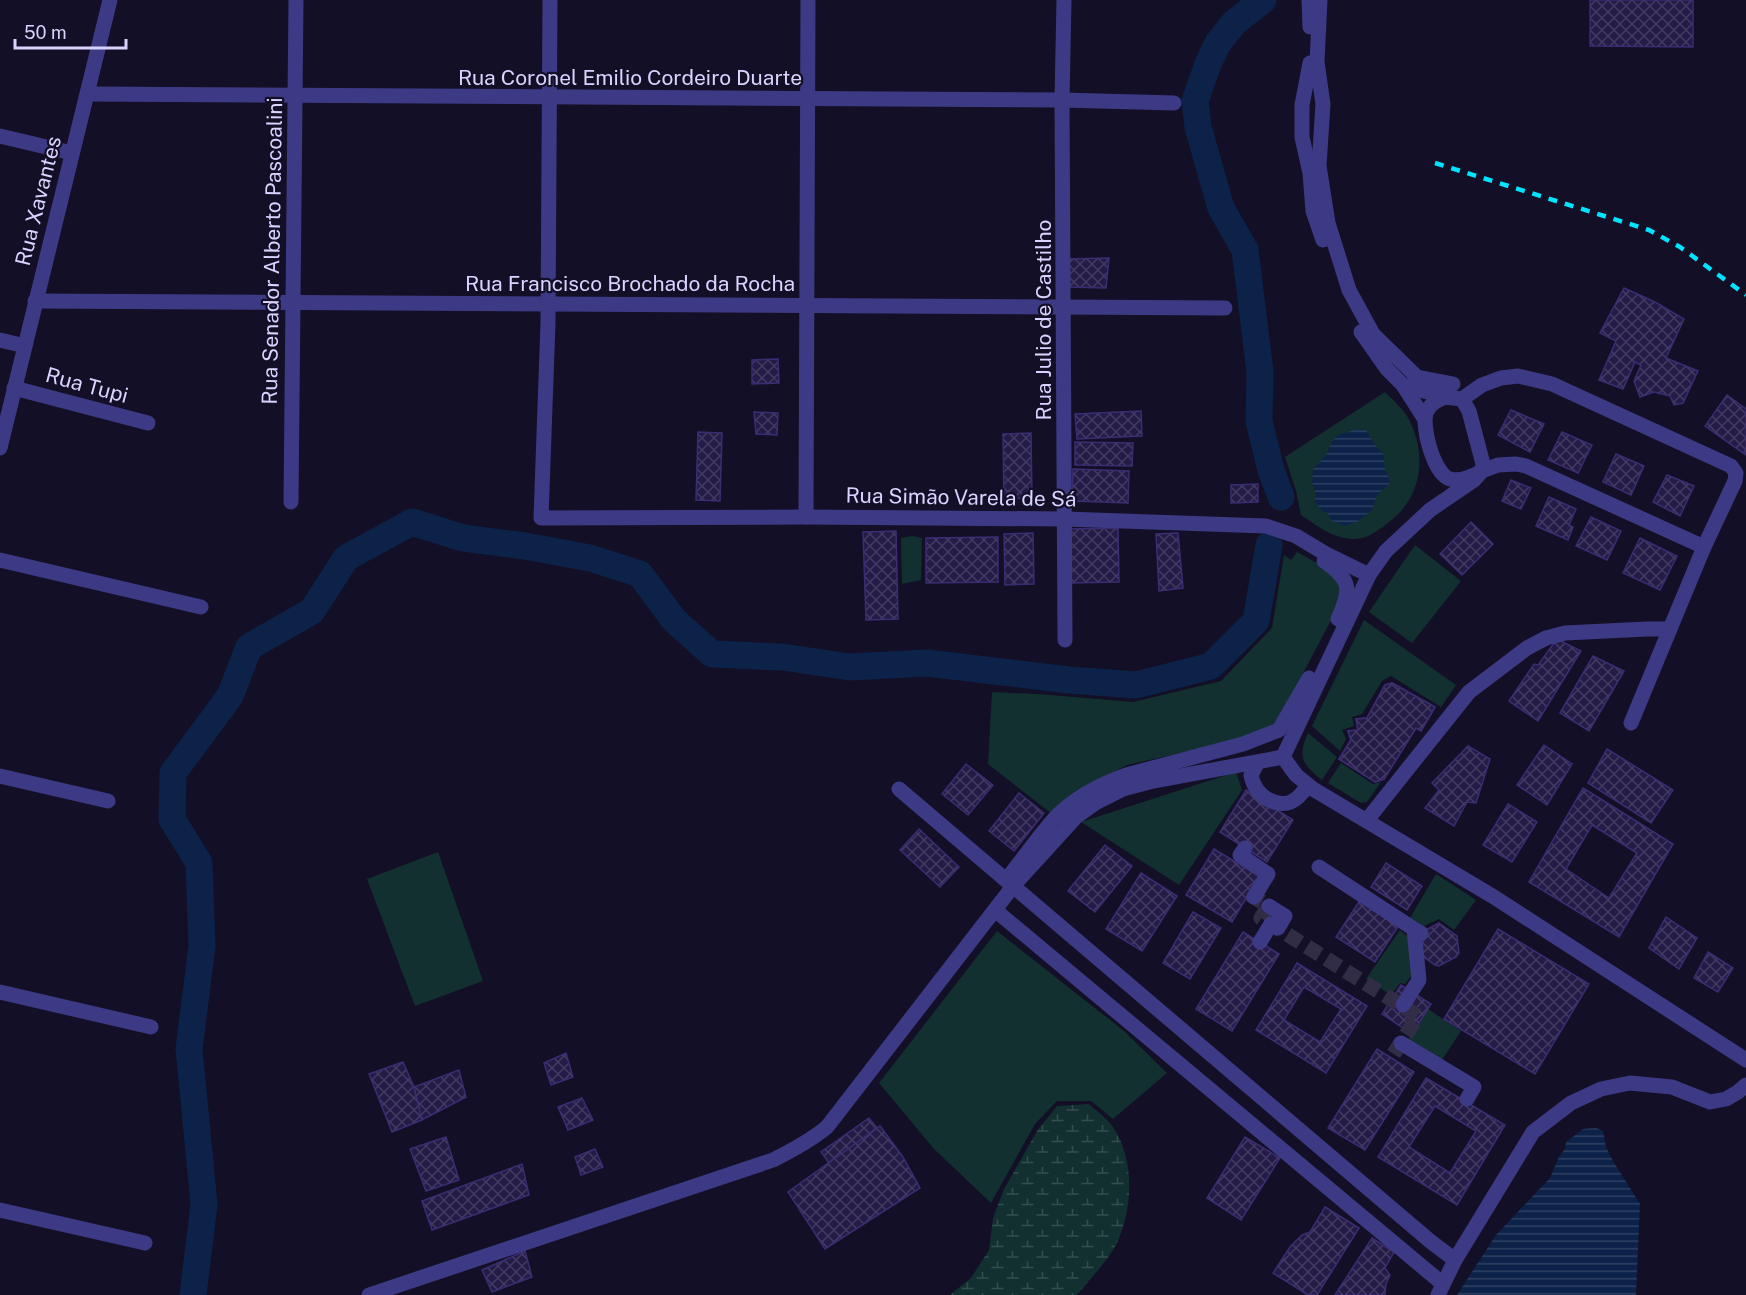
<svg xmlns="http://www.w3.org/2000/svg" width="1746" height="1295" viewBox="0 0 1746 1295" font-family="'Public Sans',sans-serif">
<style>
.wetland{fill:url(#wetland-marsh)}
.park{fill:#12302f}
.water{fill:url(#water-rules)}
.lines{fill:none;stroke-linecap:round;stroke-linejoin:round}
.river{stroke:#0c2248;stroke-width:27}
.building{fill:url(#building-cross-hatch);stroke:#3b2d73;stroke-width:1.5;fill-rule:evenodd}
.minor-tunnel{stroke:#312d47;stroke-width:15;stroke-dasharray:15 8;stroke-linecap:butt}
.minor{stroke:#3d3a85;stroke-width:15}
.rail{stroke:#00e5ff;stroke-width:4.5;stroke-dasharray:9 8;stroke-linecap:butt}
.labels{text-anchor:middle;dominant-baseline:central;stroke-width:4.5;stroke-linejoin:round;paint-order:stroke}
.street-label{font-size:21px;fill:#d9d4ff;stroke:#130f26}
</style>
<defs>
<pattern id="wetland-marsh" width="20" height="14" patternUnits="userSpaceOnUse" patternTransform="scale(1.5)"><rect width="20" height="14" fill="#12302f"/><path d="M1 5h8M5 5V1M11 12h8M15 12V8" fill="none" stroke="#344d4e"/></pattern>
<pattern id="water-rules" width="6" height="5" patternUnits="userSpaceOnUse" patternTransform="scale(1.5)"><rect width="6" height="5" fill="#0c2248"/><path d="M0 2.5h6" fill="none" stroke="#2f4163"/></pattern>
<pattern id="building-cross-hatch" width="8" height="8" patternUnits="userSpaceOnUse" patternTransform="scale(1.5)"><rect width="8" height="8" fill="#241b47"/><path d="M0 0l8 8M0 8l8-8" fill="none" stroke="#433b63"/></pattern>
</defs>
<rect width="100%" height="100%" fill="#130f26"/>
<path class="wetland" d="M1089 1104C1096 1111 1107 1118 1113 1127 1135 1160 1133 1208 1117 1243 1108 1261 1089 1280 1077 1295H950L971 1278 989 1250 993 1218 1004 1189 1037 1131 1057 1106Z"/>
<g class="park">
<path d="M1385 392C1392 399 1401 407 1407 416 1428 453 1423 497 1388 523 1376 532 1366 540 1351 539 1332 538 1316 525 1301 515L1296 491 1285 457Z"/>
<path d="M912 536 922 538 921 580 902 584 901 538Z"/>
<path d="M1415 545 1461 581 1412 643 1369 612Z"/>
<path d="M1297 552 1322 566 1340 579 1342 596 1336 611 1274 728 1243 739 1127 765 1078 790 1052 814 988 764 992 692 1037 694 1133 702 1221 681 1272 628 1284 555 1291 560Z"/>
<path d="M1364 620 1456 685 1441 707 1391 676 1382 681 1362 714 1352 717 1354 726 1342 730 1346 739 1340 751 1312 726Z"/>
<path d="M1308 733 1337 757 1322 780C1303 765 1297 757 1308 733Z"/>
<path d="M1341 763 1373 784 1381 782 1367 802 1361 803 1328 783Z"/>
<path d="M1236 772 1242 790 1179 885 1081 822Z"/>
<path d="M438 852 483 981 415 1006 367 879Z"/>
<path d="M1436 874 1476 900 1454 930 1439 919 1424 926 1410 918Z"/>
<path d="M1400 930 1412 940 1416 970 1405 984 1400 983 1391 995 1366 979Z"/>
<path d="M997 931 1124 1031 1167 1073 1113 1119 1091 1101H1057L1035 1124 991 1203 934 1149 879 1083Z"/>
<path d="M1428 1009 1461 1031 1440 1063 1407 1041Z"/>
</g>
<g class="water">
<path d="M1358 429 1366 430 1374 444 1383 453 1385 470 1389 477V484L1377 495 1372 510 1357 522 1345 526 1332 521 1328 514 1321 510 1315 502 1316 494 1312 482 1313 470 1326 455 1332 442 1338 435Z"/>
<path d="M1596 1128 1603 1131 1606 1147 1613 1161 1640 1204 1636 1295H1457L1496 1235 1550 1178 1559 1157 1565 1149 1566 1142 1583 1129Z"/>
</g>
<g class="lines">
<g class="river">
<path d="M1263 0 1234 23 1218 43 1208 64 1195 101 1198 127 1221 208 1245 250 1260 372 1259 421 1271 470 1281 497"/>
<path d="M193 1295 204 1204 189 1049 202 946 199 863 172 819 173 773 230 696 249 647 312 611 346 558 412 522 463 538 525 546 590 558 640 574 674 620 712 654 782 657 850 667 927 663 1069 680 1136 685 1211 666 1256 621 1269 545"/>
</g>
</g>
<g class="building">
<path d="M1590 0H1693V47L1590 46Z"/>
<path d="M1109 258 1106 288 1067 287 1066 259Z"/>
<path d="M1624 288 1655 302 1684 319 1666 358 1698 371 1683 403 1674 405 1670 396 1654 392 1640 397 1634 381 1641 365 1635 362 1623 389 1599 380 1616 341 1600 333Z"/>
<path d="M778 359 779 383 752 384V360Z"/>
<path d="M1727 395 1746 409V455L1705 426Z"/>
<path d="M1511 410 1544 424 1530 452 1498 435Z"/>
<path d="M1141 411 1142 436 1077 439 1075 414Z"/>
<path d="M754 412 778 413 777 435 756 434Z"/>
<path d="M698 432 722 433 720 501 696 500Z"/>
<path d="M1562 432 1592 445 1578 473 1548 460Z"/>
<path d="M1031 433 1032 498 1004 499 1003 434Z"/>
<path d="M1075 442 1133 443 1132 466 1075 465Z"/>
<path d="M1616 454 1644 466 1631 495 1603 482Z"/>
<path d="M1073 469 1129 471 1128 503 1072 501Z"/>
<path d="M1667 475 1694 486 1680 516 1653 502Z"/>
<path d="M1511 480 1531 488 1521 509 1502 501Z"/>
<path d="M1258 484V502L1231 503V485Z"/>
<path d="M1549 497 1576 509 1569 525 1573 527 1568 540 1536 526Z"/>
<path d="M1591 517 1621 531 1607 560 1576 546Z"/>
<path d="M1471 522 1493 544 1462 575 1440 554Z"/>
<path d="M1118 528 1119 582 1070 583 1069 529Z"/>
<path d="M896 531 898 619 866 620 863 532Z"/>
<path d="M1033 533 1034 584 1005 585 1004 534Z"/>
<path d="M1178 533 1183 588 1159 591 1156 534Z"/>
<path d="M998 537V582L926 583V538Z"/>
<path d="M1640 538 1677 556 1660 590 1623 573Z"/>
<path d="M1557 639 1581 651 1538 721 1509 701 1534 664 1538 665Z"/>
<path d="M1593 656 1624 671 1589 731 1560 713Z"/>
<path d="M1392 683 1435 707 1421 731 1416 728 1384 779 1375 782 1339 759 1351 740 1348 731 1358 730 1356 719 1367 718 1385 685Z"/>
<path d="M1392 683 1435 707 1421 731 1416 728 1384 779 1375 782 1339 759 1351 740 1348 731 1358 730 1356 719 1367 718 1385 685Z"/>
<path d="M1544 745 1572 764 1547 805 1517 785Z"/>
<path d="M1468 746 1490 759 1476 803 1467 802 1454 826 1425 808 1439 790 1432 783Z"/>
<path d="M1607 749 1673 790 1651 823 1588 783Z"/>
<path d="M966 764 993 785 968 815 942 794Z"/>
<path d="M1583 788 1673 844 1619 937 1529 882ZM1592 825 1637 853 1609 898 1566 869Z"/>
<path d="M1246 790 1293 820 1267 862 1220 832Z"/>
<path d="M1019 793 1044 813 1014 851 989 831Z"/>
<path d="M1508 804 1537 822 1512 862 1483 845Z"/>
<path d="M919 829 959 867 940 887 900 850Z"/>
<path d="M1105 845 1132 866 1095 912 1068 891Z"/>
<path d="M1214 849 1259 876 1232 922 1186 895Z"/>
<path d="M1386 863 1422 886 1407 910 1371 887Z"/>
<path d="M1141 873 1177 896 1142 951 1106 929Z"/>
<path d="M1362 897 1401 922 1375 962 1336 937Z"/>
<path d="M1193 912 1221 928 1190 979 1163 963Z"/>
<path d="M1666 917 1697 938 1679 969 1649 948Z"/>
<path d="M1439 923 1457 936 1459 953 1456 957 1439 966 1435 965 1421 955 1420 936 1424 931Z"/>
<path d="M1498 929 1589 984 1535 1074 1444 1019Z"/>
<path d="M1243 932 1279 954 1232 1031 1196 1009Z"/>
<path d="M1708 952 1733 968 1718 992 1694 978Z"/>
<path d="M1297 963 1367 1006 1326 1073 1256 1030ZM1304 987 1341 1009 1320 1042 1284 1020Z"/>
<path d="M1401 985 1431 1004 1412 1034 1382 1014Z"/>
<path d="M1377 1049 1414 1072 1365 1150 1328 1128Z"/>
<path d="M566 1053 573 1077 551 1085 544 1063Z"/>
<path d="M403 1062 414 1087 422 1120 392 1132 369 1074Z"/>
<path d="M459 1070 466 1097 422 1120 414 1087Z"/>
<path d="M1426 1078 1505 1125 1457 1205 1378 1157ZM1435 1106 1476 1131 1450 1173 1409 1147Z"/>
<path d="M582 1098 593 1120 568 1130 558 1107Z"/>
<path d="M869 1118 877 1128 829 1163 821 1152Z"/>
<path d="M880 1126 903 1157 920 1188 825 1249 788 1192Z"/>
<path d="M446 1137 459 1180 426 1191 410 1149Z"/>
<path d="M1245 1137 1280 1158 1241 1220 1207 1198Z"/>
<path d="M595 1149 603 1167 581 1175 575 1157Z"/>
<path d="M522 1164 529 1195 432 1230 422 1201Z"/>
<path d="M1325 1207 1359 1228 1317 1295H1308L1273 1273 1290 1247 1302 1235 1310 1232Z"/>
<path d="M1372 1238 1394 1252 1385 1268 1390 1275 1386 1284 1385 1295H1335Z"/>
<path d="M525 1251 532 1277 492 1292 482 1270Z"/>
</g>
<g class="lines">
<path class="minor-tunnel" d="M1249 894 1269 906 1261 918 1418 1016 1391 1058"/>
<g class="minor">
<path d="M550 0 548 323 541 518 806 517 1065 519 1266 526 1296 536 1326 554 1369 575"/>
<path d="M1064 0 1062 100 1065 640"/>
<path d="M1309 0 1310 27"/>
<path d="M1320 0 1317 62 1323 104 1319 166 1328 223 1349 290 1373 334 1417 377 1453 384"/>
<path d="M1310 63 1302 105V137L1310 173 1313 211 1323 240"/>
<path d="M87 94 1062 100 1174 103"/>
<path d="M0 136 72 153"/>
<path d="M35 301 1225 308"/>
<path d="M1361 332 1387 369 1403 385 1424 418"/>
<path d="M0 340 25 346"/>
<path d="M1403 385 1445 397"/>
<path d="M14 388 148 423"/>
<path d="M1445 397 1462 399 1469 411 1483 464 1482 471C1473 476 1460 482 1450 479 1434 475 1420 424 1427 411 1431 403 1438 400 1445 397Z"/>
<path d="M1462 399 1482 385 1501 378 1518 376 1552 384 1731 466 1736 473 1735 481 1704 547 1631 723"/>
<path d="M0 448 110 0"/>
<path d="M291 502 296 0"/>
<path d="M806 517 808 0"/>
<path d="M0 560 201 607"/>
<path d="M1324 561C1352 580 1351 590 1338 619"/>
<path d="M1283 757 1369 575 1386 551 1430 510 1474 480 1482 471 1498 465 1516 464 1526 466 1704 547"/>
<path d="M1283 757 1296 775 1313 789 1494 897 1746 1060"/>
<path d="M1258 762 1251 775C1253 786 1258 793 1267 799 1286 809 1297 802 1308 785"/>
<path d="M0 776 108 801"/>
<path d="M899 789 1430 1241 1455 1260"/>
<path d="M1367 820 1469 692 1527 648 1546 638 1565 633 1647 629H1670"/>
<path d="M1245 848 1240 855 1268 874 1254 897"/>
<path d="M1319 867 1414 929"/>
<path d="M1006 880C1023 859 1038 837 1055 818 1074 798 1101 784 1126 775L1243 744 1279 730 1309 678"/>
<path d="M1269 906 1285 916 1278 928"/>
<path d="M995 910 1443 1284"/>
<path d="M1260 942 1271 924"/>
<path d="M0 992 151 1027"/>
<path d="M1403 1005 1419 980 1414 929 1421 933"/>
<path d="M1401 1043 1474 1087 1467 1099"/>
<path d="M0 1210 145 1243"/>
<path d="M369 1295 773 1160C793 1150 810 1141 827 1127L1014 885 1076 817 1097 802 1123 789 1153 781 1283 757"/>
<path d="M1438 1295 1455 1260 1533 1132 1571 1103 1601 1089 1630 1083 1672 1087 1710 1102 1726 1099 1738 1092 1746 1085"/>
</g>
<path class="rail" d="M1435 163 1649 230 1680 247 1746 295"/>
</g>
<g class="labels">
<g class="street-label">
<text x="630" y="77">Rua Coronel Emilio Cordeiro Duarte</text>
<text transform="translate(38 201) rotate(-76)">Rua Xavantes</text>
<text transform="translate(272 251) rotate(-89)">Rua Senador Alberto Pascoalini</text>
<text x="630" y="283">Rua Francisco Brochado da Rocha</text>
<text transform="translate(1043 320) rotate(-90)">Rua Julio de Castilho</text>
<text transform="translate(87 385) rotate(15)">Rua Tupi</text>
<text transform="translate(961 497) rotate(1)">Rua Simão Varela de Sá</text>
</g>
</g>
<path d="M15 39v9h111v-9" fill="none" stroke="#d9d4ff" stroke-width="3"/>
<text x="24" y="39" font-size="18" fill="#d9d4ff" stroke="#130f26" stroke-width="4.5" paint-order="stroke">50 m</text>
</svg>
